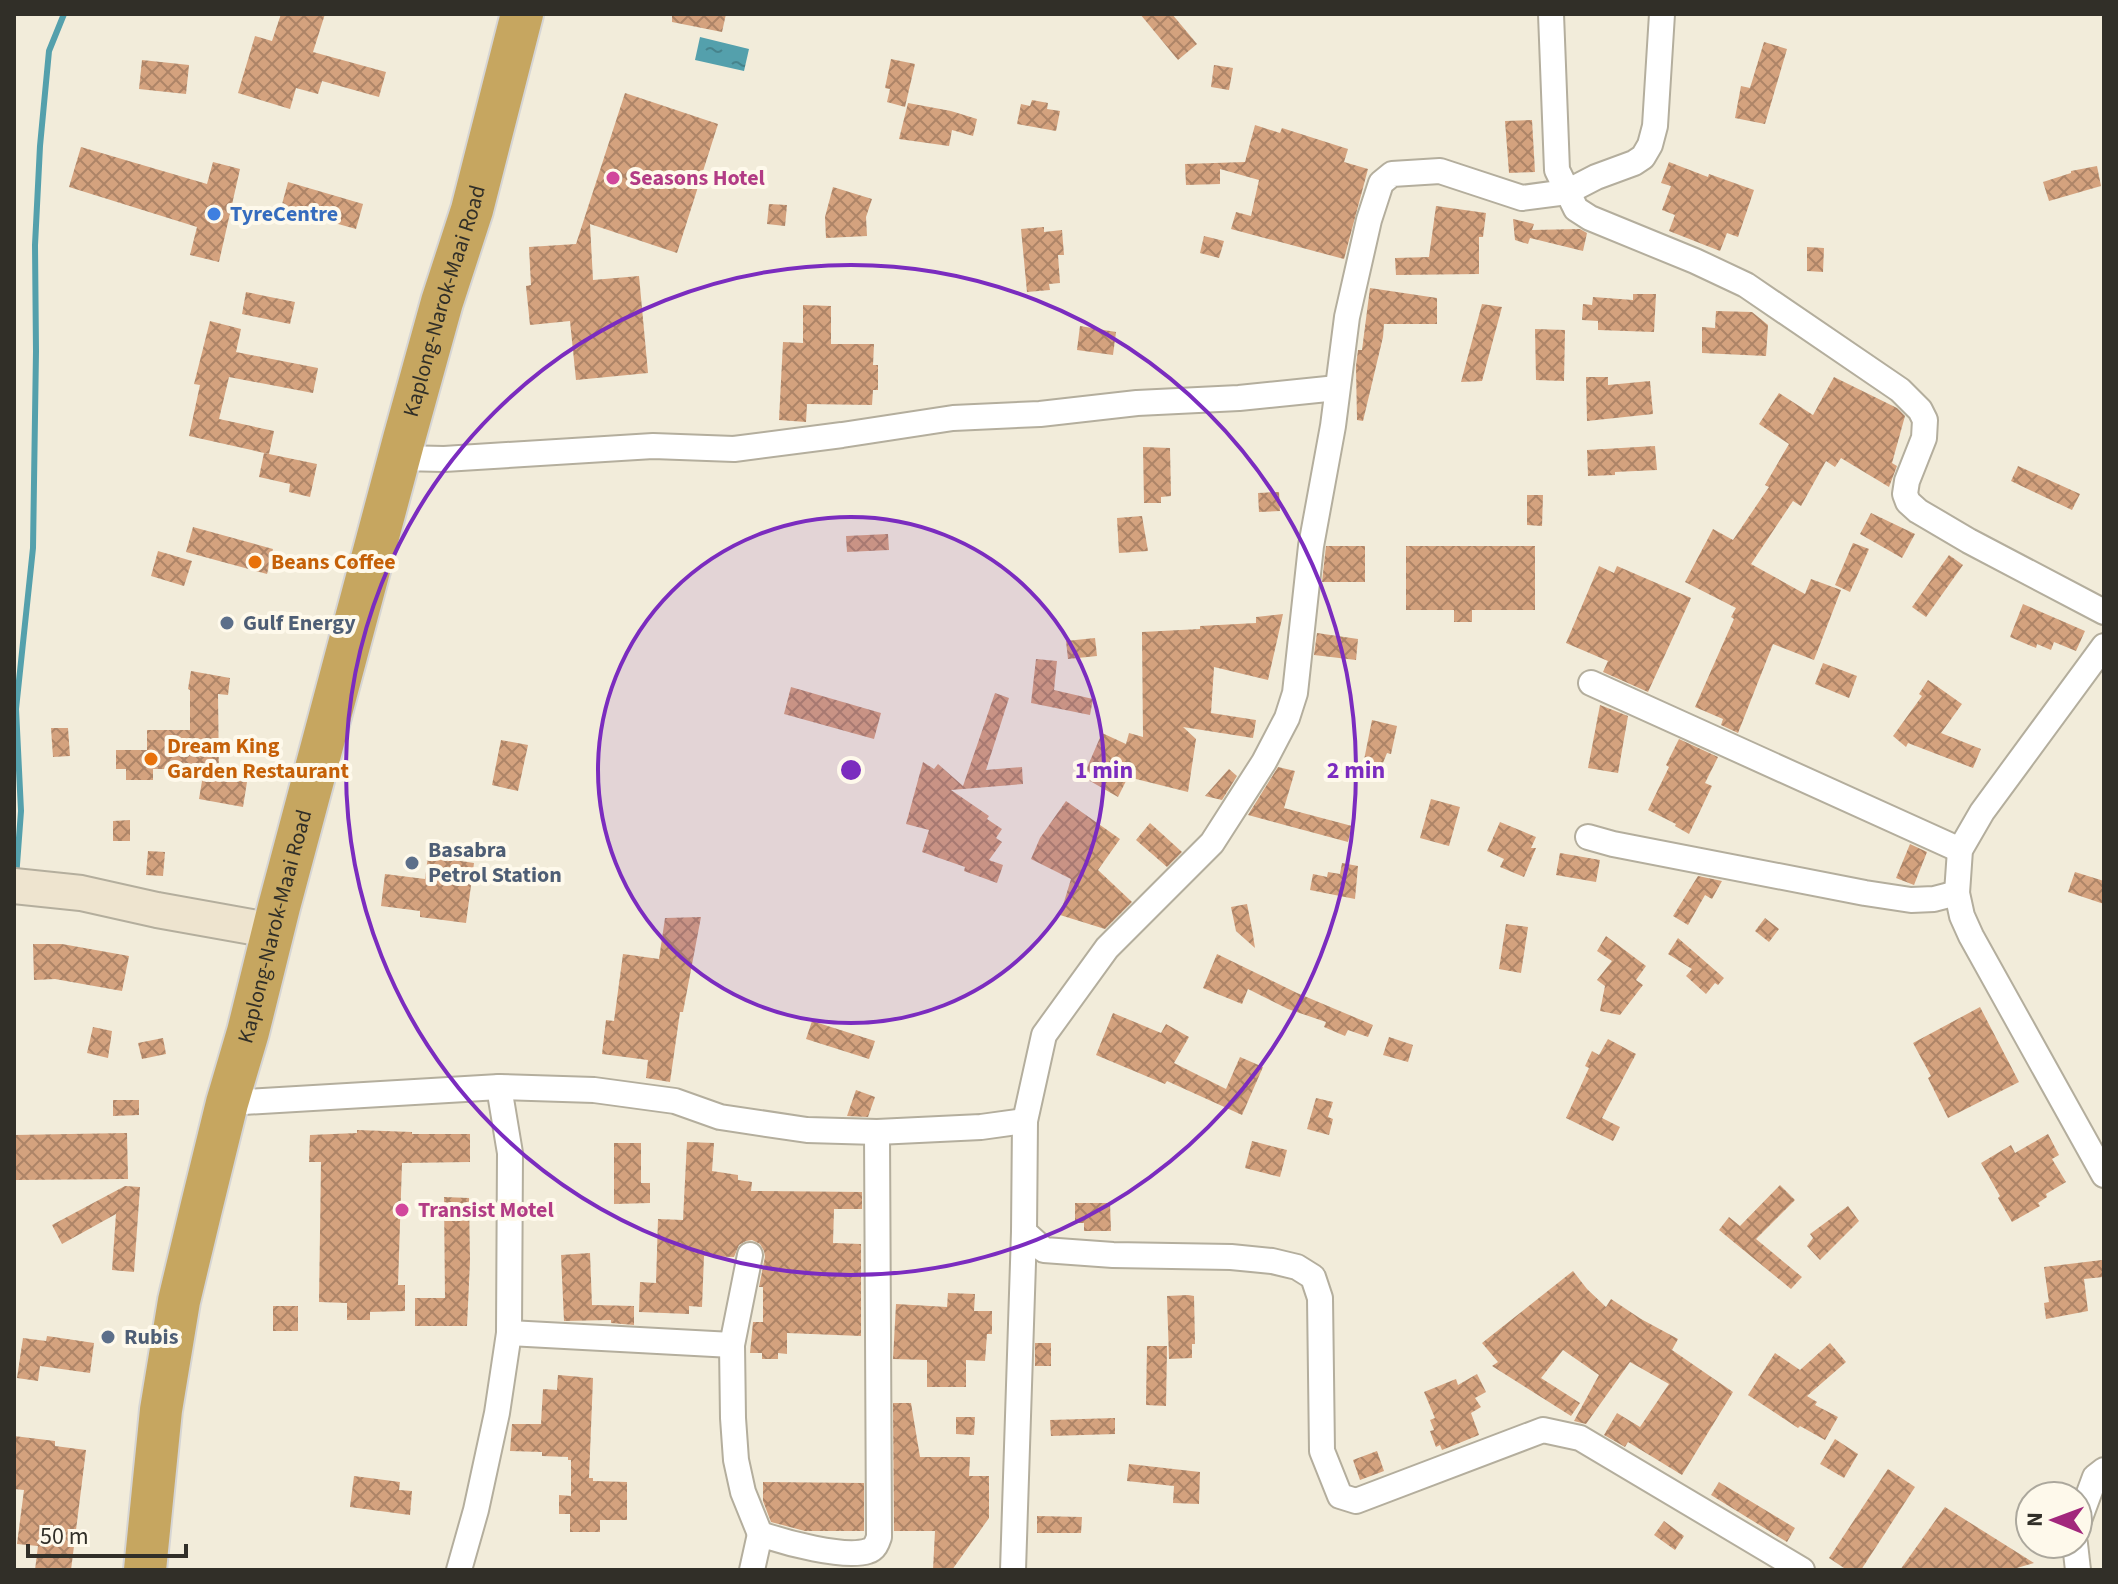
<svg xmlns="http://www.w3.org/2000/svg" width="2118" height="1584" viewBox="0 0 2118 1584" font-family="'Source Sans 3',sans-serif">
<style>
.water{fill:url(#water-ripples)}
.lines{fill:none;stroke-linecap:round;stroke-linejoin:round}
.stream{stroke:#54a0ac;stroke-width:6}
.building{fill:url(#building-cross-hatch)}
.street-casing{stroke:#b4ae9d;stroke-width:28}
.secondary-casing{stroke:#b4ae9d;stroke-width:38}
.highway-casing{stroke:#d6d5d4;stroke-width:46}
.street{stroke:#fff;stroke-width:24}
.secondary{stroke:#eee4cf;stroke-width:34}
.highway{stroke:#c6a660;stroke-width:42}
.ring{fill:none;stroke:#7b2cbf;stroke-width:4}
.hotel-dot{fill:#d1479c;stroke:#fef9eb;stroke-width:3}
.shop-dot{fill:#3f7fe0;stroke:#fef9eb;stroke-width:3}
.food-dot{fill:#e8710a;stroke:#fef9eb;stroke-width:3}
.service-dot{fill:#5c6f8a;stroke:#fef9eb;stroke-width:3}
.labels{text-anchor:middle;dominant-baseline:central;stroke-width:8;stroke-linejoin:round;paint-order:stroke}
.hotel-label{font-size:22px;font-weight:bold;fill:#b23c85;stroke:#fef9eb;text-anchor:start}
.shop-label{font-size:22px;font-weight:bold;fill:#366cbe;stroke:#fef9eb;text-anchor:start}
.street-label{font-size:22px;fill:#312f28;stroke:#fef9eb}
.food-label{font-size:22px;font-weight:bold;fill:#c56008;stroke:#fef9eb;text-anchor:start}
.service-label{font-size:22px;font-weight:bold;fill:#4e5e75;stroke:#fef9eb;text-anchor:start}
.centre{fill:#7b2cbf;stroke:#fef9eb;stroke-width:4}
.ring-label{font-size:24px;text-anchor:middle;font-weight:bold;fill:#7b2cbf;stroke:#fef9eb;stroke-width:8;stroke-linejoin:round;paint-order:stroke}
</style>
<defs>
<pattern id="water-ripples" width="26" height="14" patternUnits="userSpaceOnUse" patternTransform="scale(2)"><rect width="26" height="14" fill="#54a0ac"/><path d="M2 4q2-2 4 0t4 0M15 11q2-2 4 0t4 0" fill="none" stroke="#46838c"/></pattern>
<pattern id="building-cross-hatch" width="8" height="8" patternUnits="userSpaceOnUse" patternTransform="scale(2)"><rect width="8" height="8" fill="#d4a27e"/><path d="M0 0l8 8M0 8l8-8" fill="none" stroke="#ad8467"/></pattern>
</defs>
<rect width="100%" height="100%" fill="#f2ecda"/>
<path class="water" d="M700 37 749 49 744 71 695 60Z"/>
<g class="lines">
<path class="stream" d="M16 878 21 811 16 709 33 548 36 351 35 245 40 146 49 51 64 14"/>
</g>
<g class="building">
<path d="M281 14H325L313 52 386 72 379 97 322 81 318 94 296 88 290 109 238 93 255 36 272 41Z"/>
<path d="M672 14H726L722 32 672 22Z"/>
<path d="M1140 14H1172L1197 44 1178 60Z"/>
<path d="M1764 42 1787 49 1765 124 1735 118 1741 86 1750 88Z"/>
<path d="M891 59 915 64 905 107 887 102 890 89 885 88Z"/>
<path d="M142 60 189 65 186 94 139 89Z"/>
<path d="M1214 65 1233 68 1229 90 1211 87Z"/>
<path d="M625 93 718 124 677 253 590 224 593 280 639 276 648 373 576 380 570 321 530 325 526 286 531 285 529 247 576 244Z"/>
<path d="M1032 100 1048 103 1047 109 1060 111 1056 131 1017 124 1021 104 1030 106Z"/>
<path d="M908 103 951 111 977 119 973 136 952 130 949 146 899 139Z"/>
<path d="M1532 120 1535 172 1509 173 1505 121Z"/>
<path d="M1255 125 1280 133 1282 128 1348 149 1344 162 1368 169 1344 259 1231 229 1236 212 1251 216 1259 180 1220 169V184L1186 185 1185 164 1245 162Z"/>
<path d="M81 147 207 184 213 162 240 169 219 262 190 255 197 227 69 187Z"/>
<path d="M1669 162 1708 177 1709 174 1754 190 1738 237 1727 233 1720 251 1669 231 1675 215 1662 210 1671 186 1661 183Z"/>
<path d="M2097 166 2101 186 2049 201 2043 182 2071 173V171Z"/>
<path d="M288 182 363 204 356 229 281 208Z"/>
<path d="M833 187 872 199 866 217 867 236 826 238 825 217Z"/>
<path d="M769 204 787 205 785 226 767 224Z"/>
<path d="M1436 206 1486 213 1483 237H1479V274L1396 275 1395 258 1429 257Z"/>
<path d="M1513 219 1534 224 1532 230 1580 229 1587 233 1583 251 1530 238 1528 244 1515 240Z"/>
<path d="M1044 227V232L1062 230 1064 255H1058L1060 283 1049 284 1050 290 1027 292 1021 229Z"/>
<path d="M1204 236 1224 241 1219 258 1200 253Z"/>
<path d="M1807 247 1824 248 1823 272 1807 271Z"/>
<path d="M1370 288 1437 298V324H1384L1383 337 1363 421 1357 420 1356 366 1358 350H1362Z"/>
<path d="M246 292 295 302 290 324 242 314Z"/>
<path d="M1633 294H1656L1654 332 1598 330V321L1582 320 1583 304 1592 305 1593 297 1633 300Z"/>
<path d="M1482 304 1502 307 1482 381 1461 382Z"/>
<path d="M803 305 831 306V344H874L873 365H878V390H873L872 405 807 404 806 422 779 420 783 342 803 343Z"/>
<path d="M1716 311 1752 312 1768 325 1766 356 1702 353V327L1715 328Z"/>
<path d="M210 321 241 329 236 352 318 368 313 393 229 377 219 419 274 431 269 454 189 436 200 385 194 384Z"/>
<path d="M1080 326 1116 332 1113 355 1077 350Z"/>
<path d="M1535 329 1565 330 1564 381 1536 380Z"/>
<path d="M1586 377H1608V385L1650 381 1653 414 1587 421Z"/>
<path d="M1834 377 1897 408 1905 416 1892 463 1897 466 1889 487 1841 458 1835 467 1826 461 1801 506 1793 501 1751 564 1805 594 1811 579 1841 590 1814 660 1773 644 1738 733 1721 725 1723 719 1695 707 1734 619 1731 617 1736 608 1685 582 1713 529 1733 540 1769 487 1765 485 1789 444 1759 424 1779 393 1813 415Z"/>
<path d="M1655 446 1657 470 1615 472V475L1588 476 1587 450Z"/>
<path d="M1143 447 1170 448 1171 496 1161 497V503H1144Z"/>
<path d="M264 453 317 464 310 497 289 492 290 484 259 477Z"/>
<path d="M2018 466 2080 494 2072 510 2011 481Z"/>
<path d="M1279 492 1280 511 1259 512 1258 493Z"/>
<path d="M1527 495H1543L1542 526 1527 525Z"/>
<path d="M1871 513 1915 534 1902 558 1860 534Z"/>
<path d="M1142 516 1148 551 1119 553 1117 518Z"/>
<path d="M193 527 273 549 267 574 186 552Z"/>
<path d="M888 534 889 550 847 552 846 536Z"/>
<path d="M1853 543 1869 549 1850 592 1835 585Z"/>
<path d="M1326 546H1365V582H1322Z"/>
<path d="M1406 546H1535V610H1472V622H1454V610H1406Z"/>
<path d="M158 551 192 561 184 586 151 576Z"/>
<path d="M1949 555 1963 565 1926 617 1912 607Z"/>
<path d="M1599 566 1614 573 1617 566 1691 598 1648 692 1603 672 1608 661 1566 643Z"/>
<path d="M2023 604 2085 631 2076 651 2054 642 2051 650 2037 644 2036 648 2010 637Z"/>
<path d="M1283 614 1268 680 1214 667 1211 713 1256 720 1253 738 1183 727 1196 739 1188 792 1128 777 1118 797 1083 777 1102 733 1126 744 1129 733 1143 737 1142 632 1200 629V626L1256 623V617Z"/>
<path d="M1317 633 1358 639 1356 660 1314 655Z"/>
<path d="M1095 638 1097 656 1068 659 1066 641Z"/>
<path d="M1036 659 1057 661 1054 690 1093 699 1090 715 1031 703Z"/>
<path d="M1823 663 1857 676 1849 698 1815 684Z"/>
<path d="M191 671 230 678 228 695 218 694 219 777 247 782 243 807 199 799 204 769H153V780H126V769H116V750H147V730H190V690L188 689Z"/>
<path d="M1928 680 1962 704 1941 733 1981 749 1973 768 1908 743 1906 747 1893 736 1922 696 1919 694Z"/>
<path d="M791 687 881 713 874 739 784 714Z"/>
<path d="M995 693 1009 698 986 770 1022 767 1023 784 951 790 989 816 987 819 1002 829 996 838 1002 842 989 860 1003 865 997 883 964 871 965 867 922 852 929 830 906 824 923 762 934 769 938 764 963 786Z"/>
<path d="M1600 705 1628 716 1618 773 1588 768Z"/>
<path d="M1372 720 1397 726 1391 754 1387 753 1378 775 1362 770Z"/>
<path d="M51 728H68L70 756 53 757Z"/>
<path d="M1679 739 1718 757 1705 783 1712 786 1689 834 1675 826 1676 824 1648 810 1669 767 1666 765Z"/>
<path d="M501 740 528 745 518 791 492 785Z"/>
<path d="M1278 767 1295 771 1284 808 1352 826 1348 842 1248 815Z"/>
<path d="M1229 769 1237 776 1222 800 1205 796Z"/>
<path d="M1431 799 1460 807 1449 846 1420 838Z"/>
<path d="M1066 801 1120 839 1098 870 1132 902 1105 929 1060 915 1071 879 1031 859 1040 838Z"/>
<path d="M130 820V841H113V821Z"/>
<path d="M1500 822 1536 837 1531 848H1536L1524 877 1500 867 1504 859 1487 851Z"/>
<path d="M1150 823 1182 852 1167 867 1136 840Z"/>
<path d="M1910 844 1927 852 1914 885 1896 878Z"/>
<path d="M148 851 165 852 163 876 146 875Z"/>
<path d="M1560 853 1600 860 1596 882 1556 875Z"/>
<path d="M428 856 474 863 466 923 420 917V911L381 906 385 874 425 879Z"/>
<path d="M1342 863 1358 866 1355 899 1310 890 1313 874 1327 877 1328 872 1340 874Z"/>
<path d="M2075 872 2104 881V904L2068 892Z"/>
<path d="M1698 876 1722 881 1712 899 1705 895 1688 925 1673 916Z"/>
<path d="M1247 904 1252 929 1255 948 1236 931 1231 907Z"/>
<path d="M701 917 683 1012H680L670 1082 646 1078 648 1060 602 1054 606 1020 614 1021 623 954 659 959 665 918Z"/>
<path d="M1765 918 1779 929 1769 942 1755 931Z"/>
<path d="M1506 924 1528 927 1521 973 1499 969Z"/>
<path d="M1606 936 1646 966 1636 980 1643 985 1620 1015 1600 1011 1605 986 1597 980 1612 961 1597 951Z"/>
<path d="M1678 938 1724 978 1718 985 1715 983 1706 994 1686 976 1692 969 1668 954Z"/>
<path d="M33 944H62L129 956 122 991 55 979 34 980Z"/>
<path d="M1217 954 1297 993 1373 1025 1368 1037 1348 1030 1345 1036 1324 1027 1326 1022 1288 1009 1248 989 1242 1004 1203 988Z"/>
<path d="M1980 1007 2019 1082 1948 1118 1928 1078 1931 1076 1913 1043Z"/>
<path d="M1113 1013 1161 1033 1166 1024 1189 1037 1174 1063 1226 1089 1240 1057 1263 1067 1242 1115 1167 1081 1165 1084 1096 1055Z"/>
<path d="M812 1021 875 1041 869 1059 806 1039Z"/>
<path d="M93 1027 112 1031 108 1058 87 1053Z"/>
<path d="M1389 1037 1413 1045 1408 1062 1383 1055Z"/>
<path d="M163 1038 166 1054 142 1059 138 1043Z"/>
<path d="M1608 1039 1636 1054 1602 1118 1620 1127 1613 1141 1566 1118 1589 1068 1585 1066 1592 1051 1599 1055Z"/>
<path d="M856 1090 875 1097 868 1117 847 1116Z"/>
<path d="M1316 1098 1333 1102 1328 1117 1333 1119 1329 1135 1307 1129Z"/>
<path d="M113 1100H139V1115L113 1116Z"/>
<path d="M357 1130 412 1132V1134H470V1162L402 1163 398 1285H405V1311L370 1312V1320H347V1303L319 1302 321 1162H309L310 1135 357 1133Z"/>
<path d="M127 1133 128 1179 14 1180V1135Z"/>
<path d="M2048 1134 2059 1155 2052 1159 2066 1182 2046 1194 2047 1197 2038 1203 2040 1206 2012 1222 1998 1198 2000 1196 1981 1163 2011 1145 2015 1153Z"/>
<path d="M1252 1141 1287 1150 1280 1177 1245 1168Z"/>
<path d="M687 1142 714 1143 712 1171 738 1175V1180L752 1182 751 1191 862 1192V1209H834L833 1243 861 1244V1336L787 1333V1354L778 1353V1359H762V1353H750L753 1322H763V1287H759L765 1257 764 1251 760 1244 752 1240 746 1241 739 1245 734 1257 704 1256 702 1307 689 1306V1314L639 1312 640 1282 656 1283 658 1219 683 1220Z"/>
<path d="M614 1143H641V1183H650V1203L614 1204Z"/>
<path d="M1780 1185 1795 1200 1756 1239 1802 1277 1791 1289 1719 1230 1729 1217 1740 1226Z"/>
<path d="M125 1186 140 1187 134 1272 112 1270 116 1214 62 1244 52 1225Z"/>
<path d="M444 1197 469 1198 470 1261 467 1326H415V1298H445Z"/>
<path d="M1075 1203H1110L1111 1231H1084V1223H1075Z"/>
<path d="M1848 1206 1859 1221 1820 1260 1807 1246 1813 1238 1810 1234Z"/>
<path d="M590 1253 592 1305 634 1306V1325L611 1323V1320L564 1321 561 1255Z"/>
<path d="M2102 1260 2103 1277 2084 1279 2088 1311 2046 1319 2044 1303 2049 1302 2044 1267Z"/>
<path d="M1573 1271 1587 1289 1606 1307 1611 1299 1641 1319 1678 1339 1672 1350 1733 1392 1682 1475 1628 1442 1625 1447 1604 1435 1617 1413 1640 1427 1669 1384 1630 1362 1586 1424 1574 1421 1599 1375 1563 1350 1541 1378 1580 1403 1571 1416 1492 1366 1498 1362 1482 1343Z"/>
<path d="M948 1293 975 1294 974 1311H992V1334H987L985 1361 966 1360V1387H927V1360L893 1359 896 1304 947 1307Z"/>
<path d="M1188 1295 1194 1296 1195 1344H1192V1358L1169 1359 1167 1296Z"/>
<rect x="273" y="1306" width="25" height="25"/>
<path d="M47 1336 94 1343 90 1373 40 1366 38 1381 17 1378 23 1338 46 1341Z"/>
<rect x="1035" y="1343" width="16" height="23"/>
<path d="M1830 1343 1846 1362 1807 1396 1817 1402 1815 1405 1838 1417 1825 1440 1800 1426 1798 1428 1748 1395 1775 1353 1800 1370Z"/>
<path d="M1147 1346H1167L1166 1406 1146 1405Z"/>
<path d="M1477 1374 1486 1392 1475 1398 1481 1407 1471 1413 1479 1435 1442 1450 1440 1445 1436 1447 1430 1431 1434 1430 1430 1420 1435 1418 1424 1392 1456 1379 1458 1385Z"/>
<path d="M558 1375 593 1378 589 1478H593V1481L627 1482V1520H600V1532H570V1514H559V1495L571 1496V1460H568V1457L542 1456V1452L510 1451 512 1424H541L543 1389 557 1390Z"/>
<path d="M893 1403H911L920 1457H970L969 1476H989V1518L952 1570H933L935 1531H894Z"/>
<path d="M956 1417H975L974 1435 956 1434Z"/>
<path d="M1115 1418V1434L1051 1436 1050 1420Z"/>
<path d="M14 1436 55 1441V1446L86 1450 71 1570H35L38 1546 17 1544 24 1490 14 1489Z"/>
<path d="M1835 1439 1858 1454 1844 1478 1820 1464Z"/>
<path d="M1377 1451 1384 1471 1360 1480 1353 1460Z"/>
<path d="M1129 1464 1200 1472 1199 1504 1173 1503 1174 1486 1127 1481Z"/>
<path d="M1888 1469 1915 1487 1861 1570H1847L1829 1558Z"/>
<path d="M354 1476 400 1482 399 1490 412 1491 410 1515 350 1507Z"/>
<path d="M763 1482 864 1483V1531H805L771 1522 763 1501Z"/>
<path d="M1719 1482 1795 1528 1787 1542 1711 1495Z"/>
<path d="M1945 1507 2034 1563 2010 1570H1900Z"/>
<path d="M1037 1516 1082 1517 1081 1533H1037Z"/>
<path d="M1664 1521 1684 1536 1675 1550 1654 1535Z"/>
</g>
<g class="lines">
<defs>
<g id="street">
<path d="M1551 14 1557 170 1576 209 1590 218 1695 261 1746 285 1900 390 1920 410 1925 420 1924 438 1907 481 1905 494 1908 502 1918 511 1969 541 2104 612"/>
<path d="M1662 14 1655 126 1650 145 1643 157 1634 163 1596 177 1567 192 1522 198 1440 171 1392 174 1381 183 1369 220 1347 317 1333 426 1311 546 1295 693 1287 718 1264 762 1212 843 1107 948 1044 1035 1025 1121 1024 1232 1044 1250 1113 1255 1231 1257 1272 1261 1297 1267 1313 1277 1320 1298 1322 1451 1340 1496 1356 1501 1543 1430 1580 1438 1802 1570"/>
<path d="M399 458 444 459 653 446 734 449 842 435 953 418 1040 414 1137 403 1239 398 1337 388"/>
<path d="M2104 646 1982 812 1960 850 1957 893 1962 916 1971 936 2104 1175"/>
<path d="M1591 683 1960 850"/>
<path d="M1588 837 1613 844 1865 893 1911 900 1934 899 1957 893"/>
<path d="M227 1103 499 1087 594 1090 675 1101 720 1117 807 1130 877 1132 981 1127 1025 1121"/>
<path d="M750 1255 732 1345 733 1418 736 1460 743 1492 760 1534"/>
<path d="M509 1333 732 1345"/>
<path d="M2078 1523 2095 1477 2104 1470"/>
<path d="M2075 1544 2078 1570"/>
<path d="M459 1570 476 1510 497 1413 509 1333 510 1153 499 1087"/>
<path d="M752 1570 760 1534C784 1542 844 1559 868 1551 875 1549 877 1543 879 1537L877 1132"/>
<path d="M1013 1570 1024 1232"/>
</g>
<path id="secondary" d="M14 886 81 893 157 910 274 931"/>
<g id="highway">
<path id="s1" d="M145 1570 161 1410 179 1301 201 1209 227 1103 248 1032 279 907 404 439 442 302 472 210 522 14"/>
</g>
</defs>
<use href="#street" class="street-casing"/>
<use href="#secondary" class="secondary-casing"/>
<use href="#highway" class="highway-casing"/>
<use href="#street" class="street"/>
<use href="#secondary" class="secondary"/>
<use href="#highway" class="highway"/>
</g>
<circle cx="851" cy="770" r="253" fill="#7b2cbf" fill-opacity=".12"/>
<g class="ring">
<circle cx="851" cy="770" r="253"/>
<circle cx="851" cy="770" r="505"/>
</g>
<g class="hotel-dot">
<circle cx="613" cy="178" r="8"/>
<circle cx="402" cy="1210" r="8"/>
</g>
<circle class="shop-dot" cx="214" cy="214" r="8"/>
<g class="food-dot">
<circle cx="255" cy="562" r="8"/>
<circle cx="151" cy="759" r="8"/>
</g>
<g class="service-dot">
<circle cx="227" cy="623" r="8"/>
<circle cx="412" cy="863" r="8"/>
<circle cx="108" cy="1337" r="8"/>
</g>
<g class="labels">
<g class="hotel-label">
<text x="629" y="178">Seasons Hotel</text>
<text x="418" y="1210">Transist Motel</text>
</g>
<g class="shop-label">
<text x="230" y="214">TyreCentre</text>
</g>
<g class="street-label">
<text stroke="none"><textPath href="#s1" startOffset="1306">Kaplong-Narok-Maai Road</textPath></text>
<text stroke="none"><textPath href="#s1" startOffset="658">Kaplong-Narok-Maai Road</textPath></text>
</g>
<g class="food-label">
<text x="271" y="562">Beans Coffee</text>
<text x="167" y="746">Dream King<tspan x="167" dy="25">Garden Restaurant</tspan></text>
</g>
<g class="service-label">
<text x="243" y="623">Gulf Energy</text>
<text x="428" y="850">Basabra<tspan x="428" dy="25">Petrol Station</tspan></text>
<text x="124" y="1337">Rubis</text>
</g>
</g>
<circle cx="851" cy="770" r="12" class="centre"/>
<g class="ring-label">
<text x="1104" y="778">1 min</text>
<text x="1356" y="778">2 min</text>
</g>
<rect width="2118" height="1584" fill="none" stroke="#312f28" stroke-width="32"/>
<g transform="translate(2054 1520) rotate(271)"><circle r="38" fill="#fef9eb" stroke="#aca89d" stroke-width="2"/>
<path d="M0-6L14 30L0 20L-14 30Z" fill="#a2277c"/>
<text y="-12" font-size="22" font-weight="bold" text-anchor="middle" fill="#312f28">N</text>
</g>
<path d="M28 1544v12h158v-12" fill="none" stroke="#312f28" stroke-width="4"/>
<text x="40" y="1544" font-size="24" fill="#312f28" stroke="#fef9eb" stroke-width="6" paint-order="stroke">50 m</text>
</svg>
